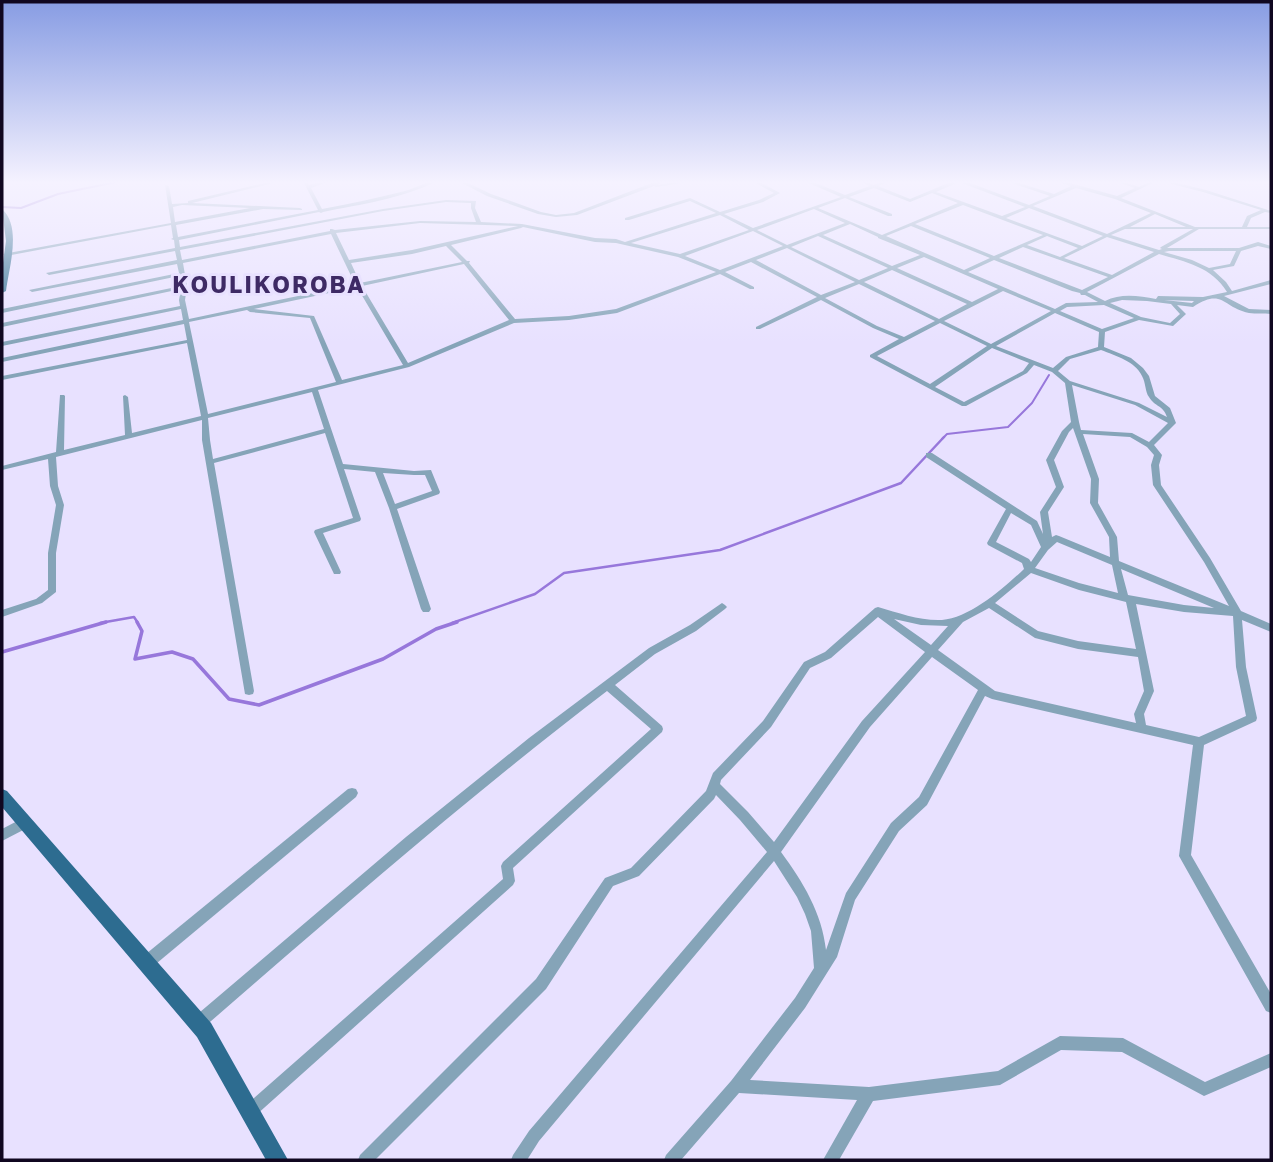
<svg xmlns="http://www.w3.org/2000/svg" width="1273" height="1162" viewBox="0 0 1273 1162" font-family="'Golos Text',sans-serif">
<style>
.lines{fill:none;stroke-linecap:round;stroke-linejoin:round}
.stream-far2{stroke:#9777db;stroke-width:2}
.stream-far1{stroke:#9777db;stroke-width:2.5}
.stream{stroke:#9777db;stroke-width:3.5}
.minor{fill:#85a4b8;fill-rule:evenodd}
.major{fill:#2d6c90;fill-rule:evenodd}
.labels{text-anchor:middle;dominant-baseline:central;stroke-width:6;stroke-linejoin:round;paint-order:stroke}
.far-district-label{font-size:23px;font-weight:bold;letter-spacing:2px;fill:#3e2a65;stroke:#e8e1ff}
</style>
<rect width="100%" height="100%" fill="#e8e1ff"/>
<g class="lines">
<g class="stream-far2">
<path d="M400 181 407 182"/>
<path d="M2 207 21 208 58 194 121 181"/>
<path d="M942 439 947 434 1008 427 1032 403 1049 375"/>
</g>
<g class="stream-far1">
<path d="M100 623 134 617 138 623"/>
<path d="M452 623 535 594 564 573 720 550 901 483 944 437"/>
</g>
<g class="stream">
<path d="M137 622 142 631 135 659 172 652 193 659 229 699 259 705 383 659 436 629 457 622"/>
<path d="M2 652 106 622"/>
</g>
<g class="minor">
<path d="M273 181H282L192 203 300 208 302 209V210L263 209 176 225 178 237 318 210 303 181H307L309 185 322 181H330L311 188 322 209C350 204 377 198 405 191 416 188 426 181 437 181 402 199 361 204 323 212L321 213 319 212 179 240 180 247 383 209 446 200 476 201 475 208 481 222 522 224 595 238 616 239 625 242 716 213 690 201 629 220H625V218L690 198 720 212 759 200 774 193 752 181H758L780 193 763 202 724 214 753 228 841 197 804 181H811L845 195 870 186 859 181H865L874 185 883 181H890L878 186 910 199 953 181H965L1029 205 1050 196 1006 181H1013L1054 194 1071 186 1055 181H1063L1117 196 1135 188 1114 181H1121L1139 187 1151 181H1157L1121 198 1195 227H1242L1247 216 1261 210 1203 192 1160 181H1169L1206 190 1271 211V213L1265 212 1251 218 1247 227H1271V229H1199L1167 248H1239L1258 242 1271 246V249L1258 246 1241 251 1234 266 1213 270 1226 282 1232 291 1271 280V284L1224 296 1249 309 1271 310V314C1264 313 1256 314 1249 313 1223 308 1223 287 1193 307L1177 305 1186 314 1173 326 1139 320 1105 332 1104 347 1131 358 1143 368 1149 376 1155 396 1170 408 1176 423 1154 445 1162 455 1159 465 1161 485 1210 558 1241 611 1271 624V632L1242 620 1246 667 1257 718 1256 721 1204 745 1191 855 1271 994V1013L1266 1011 1179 856 1193 745 992 699 985 696 927 805 899 831 855 900 837 957 805 1008 750 1080 869 1087 998 1071 1060 1036 1123 1038 1205 1082 1271 1053V1067L1204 1096 1122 1052 1061 1050 1000 1085 873 1101 839 1160H823L857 1100 739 1093 681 1160H664L666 1155 731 1081 795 998 814 968 811 931 805 914 797 897 774 861 539 1141 527 1160H511L513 1155 529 1131 767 852 740 820 716 795 714 799 639 876 613 886 546 989 375 1160H358L360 1155 536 979 605 878 631 868 706 791 713 773 763 721 804 662 825 652 875 608 878 607C899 613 920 621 942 620 970 618 1004 588 1024 569L1022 563 988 545 987 543 1006 509 926 457V453H932L1037 521 1043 534 1040 512 1056 487 1046 460 1062 431 1071 422 1065 383 1052 372 1034 365 1027 373 966 406H962L870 357V355L899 339 873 328 821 300 760 329H756V327L817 297 751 262 725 272 754 287V289H750L720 274 617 313 569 320 514 323 409 367 318 390 343 464 414 471 431 470 440 492 439 494 397 509 431 609 429 612H423L421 609 389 508 375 472 344 469 361 519 360 521 323 533 341 572 340 574H334L314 532 315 530 353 518 325 433 214 463 254 691 253 694 249 695 245 694 202 440V420L56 457 58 486 64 505 56 553V592L42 603 2 617V610L36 599 48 590V553L56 505 50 486 48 459 2 470V466L56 452 60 395H64L65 396 64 450 125 435 123 396 125 395 128 397 132 433 201 416 187 343 2 380V376L187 340 184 324 2 362V358L183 320 181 309 2 346V342L180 306 179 300 181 289 2 327V323L181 286 179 276 2 313V309L179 273 177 264 32 292 29 290 177 260 175 251 49 275 46 273 175 248 174 240 171 239 173 238 171 225 6 256 3 254 171 223 165 185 169 186 172 204 188 203V201ZM959 182 1025 207 1002 216 936 192ZM874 188 910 202 932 193 958 203 882 235 818 208 845 198 888 216H892V214L849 197ZM1076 188 1115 199 1151 213 1107 234 1033 206ZM446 202 471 203V208L476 222 420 221 335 230 332 229H330V231L182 260 180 250 383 211ZM182 205 250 208 175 222 173 207ZM963 205 1043 235 994 256 915 224ZM1029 208 1103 236 1082 246 1006 218ZM814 209 845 223 787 245 757 230ZM1155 214 1186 227H1130ZM720 215 749 230 680 254 631 243ZM420 223 518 226 412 250 349 260 336 233ZM850 224 878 237V238L920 255 892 266 823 235ZM911 226 990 258 964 270 886 236ZM523 227 595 242 616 243 678 257 716 272 616 309 569 316 515 319 469 263 470 261H467L451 245 521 228ZM1125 229H1193L1161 247 1160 248 1162 249 1159 250 1111 235ZM753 231 783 246 720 270 685 256ZM331 234 355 284 189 319 185 300 187 287 183 263ZM818 236 888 268 859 280 791 247ZM1047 236 1078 248 1060 257 1027 245ZM1107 237 1154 252 1112 275 1064 258ZM446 246 462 262 360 283 351 263 412 254ZM1023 247 1108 277 1082 290 999 258ZM787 248 855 282 821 295 756 260ZM1169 251H1236L1230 264 1209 268 1192 260 1164 252ZM1159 254C1186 262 1212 267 1227 292L1203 297 1158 296 1156 299C1139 296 1121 293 1105 301L1087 292ZM924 257 998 289 972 302 897 268ZM994 260 1072 291 1080 293 1081 295H1085L1098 302 1066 303 1055 309 968 272ZM464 264 509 320 408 363 362 286ZM892 270 967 304 939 319 864 282ZM859 284 935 321 904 337 877 326 825 298ZM357 287 403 365 342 380 314 316 254 309ZM1003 291 1051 311 991 344 944 321ZM1122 300 1147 301 1171 304 1180 314 1170 323 1141 317 1110 303ZM1164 300 1194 301 1192 303ZM1104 305 1134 318 1102 329 1060 311 1067 307ZM247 310 250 312 310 318 336 382 208 414 189 322ZM1055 313 1099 332 1098 347 1066 357 1053 368 996 346ZM940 323 987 346 930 384 877 356ZM992 348 1029 363 1023 371 964 402 935 387ZM1101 350C1116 356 1135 361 1142 376 1146 383 1145 392 1149 397 1155 407 1163 405 1167 417L1139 403 1070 381 1058 371 1070 359ZM1072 385 1135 405 1168 423 1149 442 1132 433 1081 430 1079 422ZM312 392 324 429 213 459 210 440 208 418ZM1073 428 1091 479 1090 503 1109 537 1110 557 1059 536 1056 535 1052 537 1048 512 1064 487 1054 460 1069 432ZM1083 434 1130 437 1147 447 1154 455 1151 465 1153 485 1204 562 1229 606 1119 561 1117 537 1098 503 1099 479ZM383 473 414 475H425L432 491 395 504ZM1011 513 1031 525 1041 547 1031 562 1029 559 996 542ZM1057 542 1112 565 1118 593 1079 583 1035 568 1048 550ZM1121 569 1214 608 1184 605 1128 595ZM1031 573 1079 590 1126 602 1136 649 1078 641 1038 631 995 603ZM1136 604 1184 612 1233 616 1236 667 1246 716 1199 737 1146 725 1144 714 1154 691ZM989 608 1035 638 1078 649 1138 657 1144 691 1134 714 1136 723 995 691 938 650 963 622ZM878 617 925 652 862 721 774 842 748 812 720 784 721 780 771 727 810 668 831 658ZM894 619 921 625 948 626 931 645ZM932 657 978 690 919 797 891 823 846 893 826 950C822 913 803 882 781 852L870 727Z"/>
<path d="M458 181H464L491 194 541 212 556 215 574 213 657 181H664L657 185 681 181H695L656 187 654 186 577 215 556 217 538 214 487 196Z"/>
<path d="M722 603 725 605 727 607 725 609 696 631 655 654 615 685 662 726 663 729 662 732 513 868 515 881 513 885 255 1116 250 1118 245 1116 243 1111 245 1106 503 879 501 866 503 862 651 729 607 691C468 797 336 913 203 1028L198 1030 193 1028 191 1023 193 1018 406 837 529 738 649 648 690 625Z"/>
<path d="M352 788 356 789 358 793 356 797 151 968 146 969 141 968 140 963 141 958 348 789Z"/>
<path d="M25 817 29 819 31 823 29 827 2 841V829Z"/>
</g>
<g class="major">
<path d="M2 209C22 227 9 267 6 291L2 293V270L6 241Z"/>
<path d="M2 789 7 791 211 1023 288 1160H266L197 1037 2 807Z"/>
</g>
</g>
<linearGradient id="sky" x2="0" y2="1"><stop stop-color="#879ce3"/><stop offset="0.53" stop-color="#f5f2ff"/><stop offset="1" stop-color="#f5f2ff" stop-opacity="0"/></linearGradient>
<rect width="1273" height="344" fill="url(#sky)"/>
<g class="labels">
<g class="far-district-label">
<text x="269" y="284">KOULIKOROBA</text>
</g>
</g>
<rect width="1273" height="1162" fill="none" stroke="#100720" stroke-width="7"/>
</svg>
